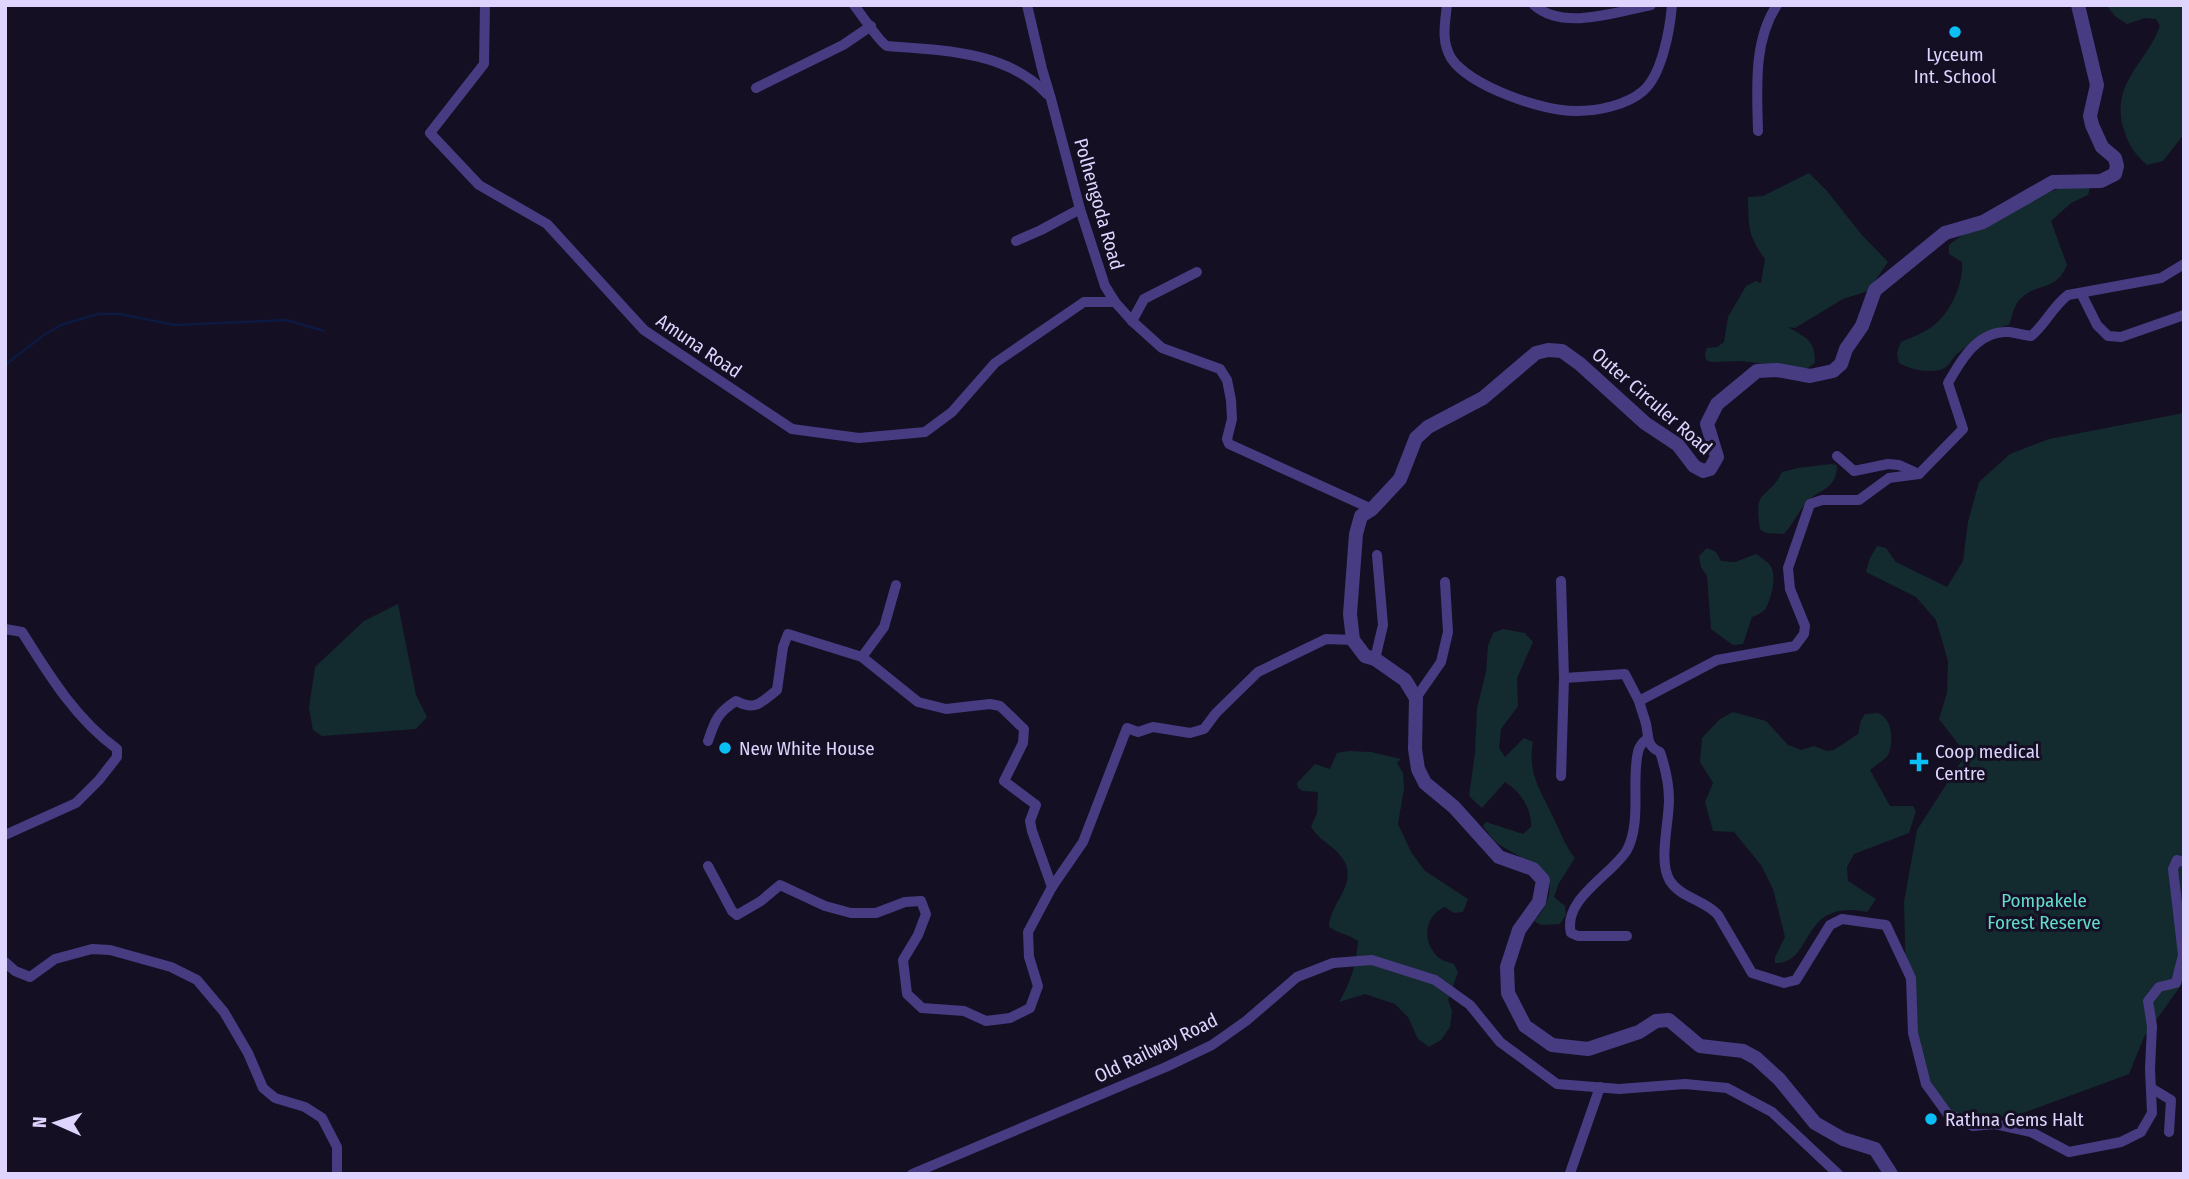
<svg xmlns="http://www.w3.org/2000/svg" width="2189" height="1179" viewBox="0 0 2189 1179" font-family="'Fira Sans Condensed',sans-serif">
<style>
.green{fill:#132b2e}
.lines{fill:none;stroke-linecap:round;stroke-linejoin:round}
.stream{stroke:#0c1940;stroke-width:2.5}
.minor{stroke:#473c81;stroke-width:10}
.tertiary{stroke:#473c81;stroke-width:14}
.poi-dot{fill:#09bff4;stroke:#150f24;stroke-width:2.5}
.labels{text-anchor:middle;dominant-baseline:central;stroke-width:6;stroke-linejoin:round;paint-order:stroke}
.poi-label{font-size:19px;fill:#ded4fd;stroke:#150f24;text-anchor:start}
.street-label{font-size:19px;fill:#ded4fd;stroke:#150f24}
.park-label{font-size:19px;fill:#62dbcc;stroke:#150f24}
</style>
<rect width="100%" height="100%" fill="#150f24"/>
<g class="green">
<path d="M2106 5H2184V134L2163 161 2147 165C2135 154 2129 146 2124 130 2110 82 2146 65 2160 26L2156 19 2145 18 2127 24 2116 17Z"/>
<path d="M1809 173 1827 191 1861 234 1888 262 1868 291 1843 299 1795 328 1788 327C1806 338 1815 339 1815 363L1806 369 1742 361 1711 362 1706 360 1705 354 1707 348 1717 347 1724 342 1728 317 1746 286 1756 281 1761 283 1765 259C1747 234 1749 227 1748 197L1763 196Z"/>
<path d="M2066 186 2090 188 2088 195 2071 203 2051 221 2067 265C2056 292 2037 282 2020 299 2014 305 2012 317 2009 325 1990 329 1972 341 1957 354 1951 359 1949 367 1942 369 1931 374 1909 369 1899 363L1897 353 1901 342C1909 338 1919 335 1927 330 1948 318 1964 286 1962 262L1949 254V245C1981 219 2027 200 2066 186Z"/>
<path d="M2184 413V981L2144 1037 2129 1074 2012 1117 1946 1114 1924 1067 1906 981 1904 902 1917 830 1966 754 1939 719 1947 693 1948 661 1936 620 1916 597 1866 572 1870 558 1877 546 1886 548 1896 562 1947 587 1963 561 1968 522 1979 482 2010 454 2049 439Z"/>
<path d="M1831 464 1837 465C1837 490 1820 488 1807 502 1798 512 1793 524 1784 534L1766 533 1760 529C1753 486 1768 501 1782 472L1798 468Z"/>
<path d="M1707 548 1716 552 1721 561 1735 562 1756 554C1761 558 1770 562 1772 569 1776 579 1771 599 1766 608 1762 613 1757 615 1752 617L1743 644 1733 645 1711 629 1707 576 1701 567 1699 556Z"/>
<path d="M398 604 416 695 427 717 416 729 322 736 313 730 309 708 315 667 364 621Z"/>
<path d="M1503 629 1525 633 1533 642 1517 678 1518 706 1501 729 1499 748 1505 757 1524 738 1533 742C1527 774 1541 791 1554 819 1561 833 1565 846 1575 858L1559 883 1554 897 1565 906 1566 915 1560 924 1541 925 1534 921C1544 912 1555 890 1547 876 1542 867 1508 851 1497 843 1491 838 1487 831 1483 826L1486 822 1523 834 1531 827C1532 809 1521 792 1505 782L1482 808 1469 796 1475 753 1477 708 1486 672 1488 646 1493 633Z"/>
<path d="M1733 712 1766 721 1788 745 1801 750 1814 746 1827 751 1834 750 1858 734 1861 720 1865 714C1867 714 1875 713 1877 713 1893 717 1894 743 1888 755 1884 761 1875 765 1870 770L1890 806H1913L1916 811 1909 833 1854 854 1847 867 1848 881 1876 899 1867 912C1798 898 1815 965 1775 963V957L1785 937 1773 889 1761 865 1734 832 1713 831 1705 802 1713 783 1700 762 1702 738 1720 719Z"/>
<path d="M1349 751 1371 752 1401 759 1397 763 1403 773 1404 788 1398 824 1411 852 1425 871 1468 899 1463 912 1454 913 1445 907C1423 916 1422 943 1439 958 1443 961 1449 962 1454 964L1458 972 1448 1000 1452 1011 1450 1027 1441 1040 1429 1047 1418 1039 1408 1017 1395 1004 1365 994 1339 1002C1350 985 1357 962 1358 941 1348 934 1339 934 1329 927 1330 902 1359 884 1343 859 1333 844 1320 842 1311 827L1317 813 1318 792 1303 791 1298 788 1297 783 1315 764 1330 769 1337 753Z"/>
</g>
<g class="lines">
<path class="stream" d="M5 365 44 335 61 325 98 314H120L175 325 287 320 324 331"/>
<g class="minor">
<path d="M485 5 484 64 430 133 479 185 547 224 644 330 792 429 859 438 925 432 952 412 995 363 1084 302H1115"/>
<path d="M854 5C861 14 880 43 887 46 942 50 1007 51 1047 94"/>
<path d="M1027 5 1042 69 1051 99 1080 209 1105 286 1115 302 1132 321 1162 348 1220 369 1227 380 1231 400 1232 419 1227 439 1229 444 1372 509"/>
<path d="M1447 5C1445 24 1441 41 1451 58 1469 86 1544 112 1577 111 1598 111 1627 105 1643 91 1662 75 1670 29 1672 5"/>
<path d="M1534 5C1563 31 1616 12 1651 5"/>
<path d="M756 88 843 45 871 26"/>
<path d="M1758 131C1757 89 1753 41 1777 5"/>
<path d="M1016 241 1041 230 1080 209"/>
<path d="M2184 264 2161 278 2068 295C2052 307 2046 324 2031 336 2024 335 2016 333 2009 332 1978 330 1961 360 1948 383L1963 429 1919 474 1889 478 1859 500H1822L1810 504 1788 568 1790 589 1805 626 1804 634 1795 646 1717 660 1639 701C1641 709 1644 716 1646 724 1649 737 1646 746 1660 752 1665 767 1669 785 1669 800 1669 823 1658 862 1670 881 1681 898 1705 900 1718 915L1752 973 1784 983 1796 980 1830 925 1842 919 1886 925 1911 978 1913 1033 1926 1084 1947 1113 1973 1126 1995 1124 2031 1132 2069 1152 2121 1142 2141 1132 2152 1113 2150 1069 2152 1026 2148 1001 2159 987 2176 983 2183 955 2173 869 2177 860 2184 862"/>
<path d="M2081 293 2097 325 2108 336 2121 337 2184 315"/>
<path d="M1132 321 1144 299 1197 272"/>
<path d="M1837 456 1854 471 1888 464 1899 465 1919 474"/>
<path d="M896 585 884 627 862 657 918 702 946 709 990 704 1000 706 1024 729 1023 743 1004 781 1036 805 1030 821 1032 831 1052 887"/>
<path d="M5 629 22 632C49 675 75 718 117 749V757L99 780 76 803 5 835"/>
<path d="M1375 659 1383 625 1377 555"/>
<path d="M1564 678 1625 674 1639 701"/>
<path d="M1416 698 1441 662 1448 632 1445 582"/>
<path d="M708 741C715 721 717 713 736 701 756 711 760 703 777 690L783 647 788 634 862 657"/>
<path d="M1561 776 1564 678 1561 581"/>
<path d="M708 866 732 911 737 915 761 901 780 885 825 906 851 913H876L905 902 921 901 926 914 918 935 903 960 907 994 922 1008 964 1011 986 1021 1010 1018 1030 1008 1038 986 1029 957 1028 932 1052 887 1083 842 1127 728 1138 732 1153 727 1190 733 1204 729 1216 713 1258 672 1326 639 1353 640"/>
<path d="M1627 936H1578L1571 933C1562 899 1613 874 1627 850 1642 821 1631 782 1638 752 1639 747 1643 742 1647 739"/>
<path d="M5 962 15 971 30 977 55 959 92 949 110 950 171 967 197 980 224 1012 248 1053 263 1088 275 1098 305 1107 322 1118 337 1147V1174"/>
<path d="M2151 1088 2171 1100 2169 1132"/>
<path d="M1570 1173 1600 1087"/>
<path d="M912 1174 1166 1067 1212 1045 1246 1021 1297 977 1333 963 1372 960 1435 980 1470 1005 1500 1042 1557 1084 1619 1089 1685 1084 1727 1088 1772 1112 1838 1174"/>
</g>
<path class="tertiary" d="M1891 1174 1875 1149 1843 1139 1815 1123 1779 1079 1756 1058 1743 1051 1700 1046 1669 1020 1656 1021 1639 1032 1588 1049 1552 1045 1525 1026 1508 993 1507 967 1519 930 1539 902 1543 880 1533 869 1499 857 1454 807 1425 783 1418 769 1415 749 1416 698 1405 680 1375 659 1365 656 1353 640 1350 614 1356 534 1361 516 1372 509 1400 479 1416 438 1428 427 1483 398 1536 353 1548 350 1562 351 1580 364 1645 423 1678 445 1694 466 1703 471 1710 469 1717 457 1707 424 1717 404 1757 371 1777 370 1810 376 1833 371 1841 364 1846 349 1862 326 1875 290 1945 233 1983 222 2053 182 2101 181 2115 174 2117 166 2115 158 2102 147 2092 125 2090 116 2097 85 2078 5"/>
</g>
<g class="poi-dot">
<circle cx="1955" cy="32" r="7"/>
<circle cx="725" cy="748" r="7"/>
<path d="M1915.5 751.5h7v7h7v7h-7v7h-7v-7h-7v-7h7z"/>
<circle cx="1931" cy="1119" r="7"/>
</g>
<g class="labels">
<g class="poi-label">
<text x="1955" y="54" text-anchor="middle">Lyceum<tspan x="1955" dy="22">Int. School</tspan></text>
<text x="739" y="748">New White House</text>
<text x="1935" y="751">Coop medical<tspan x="1935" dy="22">Centre</tspan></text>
<text x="1945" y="1119">Rathna Gems Halt</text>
</g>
<g class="street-label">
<text transform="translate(1099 204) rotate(74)">Polhengoda Road</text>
<text transform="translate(699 346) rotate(34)">Amuna Road</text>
<text transform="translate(1652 401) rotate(41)">Outer Circuler Road</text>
<text transform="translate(1156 1048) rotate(-26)">Old Railway Road</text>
</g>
<g class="park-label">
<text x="2044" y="900">Pompakele<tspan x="2044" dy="22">Forest Reserve</tspan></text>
</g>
</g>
<rect width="2189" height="1179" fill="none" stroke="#ded4fd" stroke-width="14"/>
<g transform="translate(56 1123) rotate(273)" stroke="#150f24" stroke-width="5" paint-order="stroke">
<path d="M0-5L12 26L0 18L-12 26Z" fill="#ded4fd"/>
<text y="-10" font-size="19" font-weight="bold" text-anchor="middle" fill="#ded4fd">N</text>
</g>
</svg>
